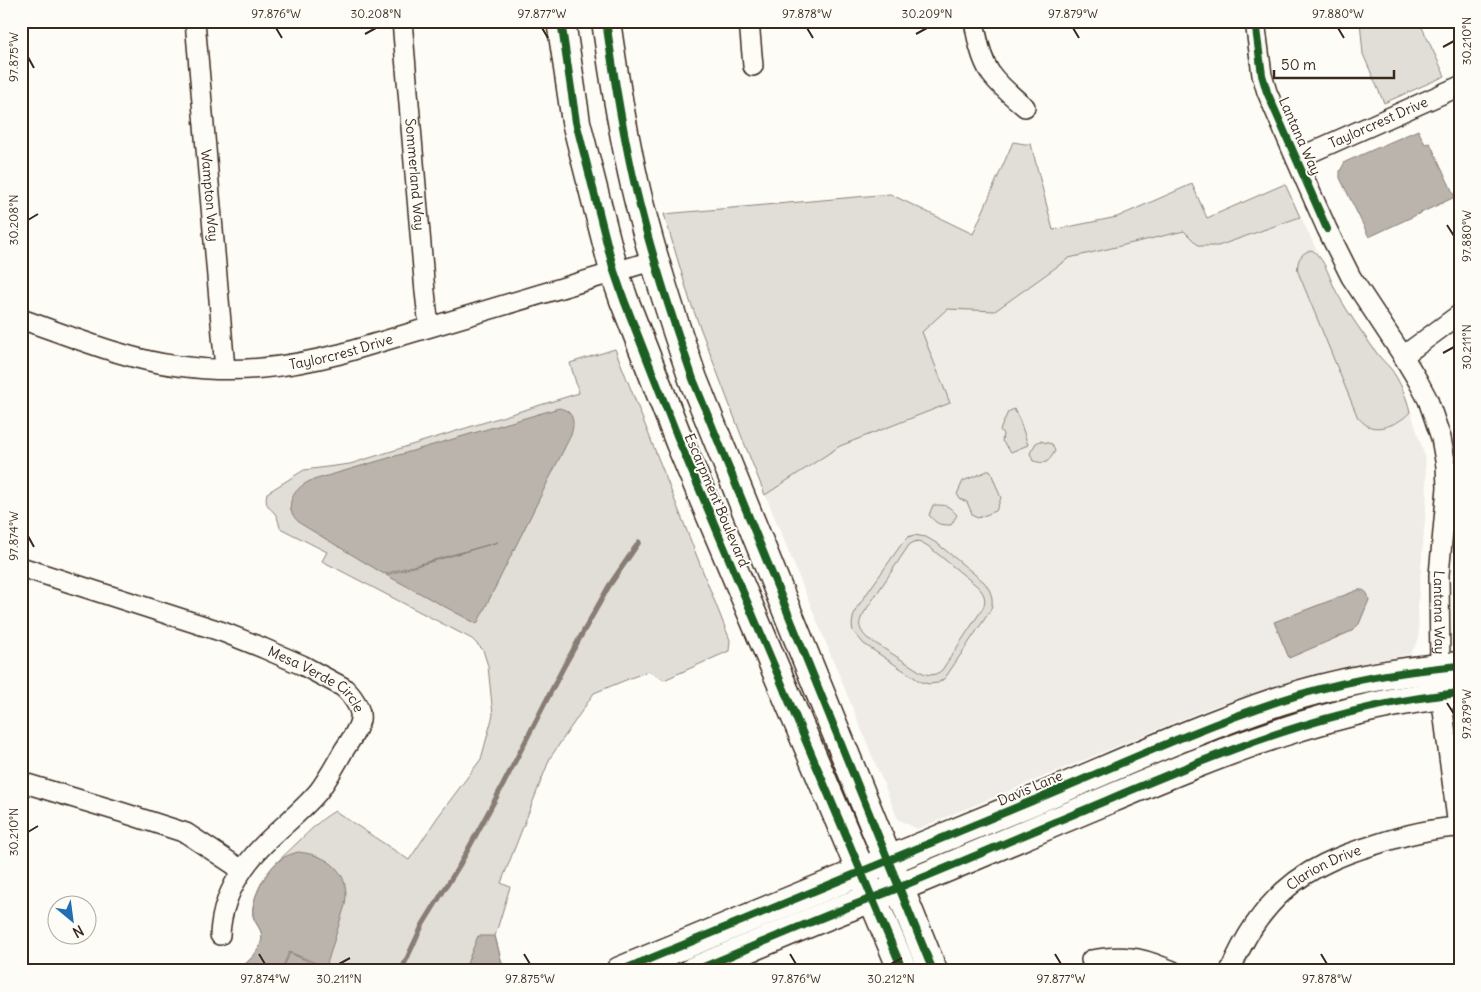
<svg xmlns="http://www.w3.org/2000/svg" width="1481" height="992" viewBox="0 0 1481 992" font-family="Delius,sans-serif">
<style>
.built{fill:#efece7}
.green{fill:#e1ded7;stroke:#8e847a;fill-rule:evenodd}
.water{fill:#bbb4ad;stroke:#887d74}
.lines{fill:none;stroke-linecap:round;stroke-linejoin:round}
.stream{stroke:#887d74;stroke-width:5}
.street-casing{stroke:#3b2a1e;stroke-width:22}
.secondary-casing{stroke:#3b2a1e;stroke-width:31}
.street{stroke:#fdfcf7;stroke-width:19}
.secondary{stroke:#fdfcf7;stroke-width:28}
.cycleway-casing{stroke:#fdfcf7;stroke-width:11}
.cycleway{stroke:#1b5e20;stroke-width:8}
.ticks{fill:none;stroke:#3b2a1e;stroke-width:2}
.labels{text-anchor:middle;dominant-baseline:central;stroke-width:4;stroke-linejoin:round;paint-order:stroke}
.street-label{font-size:14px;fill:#3b2a1e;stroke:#fdfcf7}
.neatline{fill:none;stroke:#3b2a1e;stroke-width:2}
.ticks-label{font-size:12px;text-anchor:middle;fill:#3b2a1e}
</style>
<rect width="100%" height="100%" fill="#fdfcf7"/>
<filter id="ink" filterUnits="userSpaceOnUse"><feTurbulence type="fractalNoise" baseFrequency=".02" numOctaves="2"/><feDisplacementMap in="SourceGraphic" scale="10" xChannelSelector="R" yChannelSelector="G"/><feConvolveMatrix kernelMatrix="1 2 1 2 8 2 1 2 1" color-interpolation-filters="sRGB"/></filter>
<g filter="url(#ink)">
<path class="built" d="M1013 142 1025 144H1031L1053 230 1117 217 1192 184 1207 218 1285 184 1340 299 1392 373 1410 409 1425 457 1427 495 1418 605 1419 639 1410 654 1337 668 1296 679 1207 709 917 829 898 819 743 440 690 301 664 214 890 194 973 234Z"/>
<g class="green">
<path d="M1360 21H1419L1445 76 1384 103 1363 54Z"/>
<path d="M1013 142 1025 144H1031L1053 230 1117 217 1192 184 1207 218 1285 184 1300 217 1218 246H1199L1184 231 1069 258 995 311 947 309 922 332 950 403 840 446 765 495 743 440 690 301 664 214 890 194 973 234Z"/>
<path d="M1312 250C1327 261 1329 279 1337 293 1349 315 1364 335 1378 355 1382 360 1387 364 1391 369 1400 381 1407 398 1410 412 1402 422 1381 432 1368 426 1364 424 1361 420 1358 418L1298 272C1296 261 1301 252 1312 250Z"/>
<path d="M615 349 730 640 729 651 664 680 648 671 594 693 550 758 501 883 510 887 495 936 504 971H234C245 966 263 950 262 937 262 929 255 924 253 916 251 908 256 894 260 886 268 868 283 857 297 843 311 830 319 820 335 811L409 860 437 818 481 759 493 715 488 666 483 650 472 639 322 561 327 552 280 528C279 524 278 519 276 515 269 506 264 506 267 493L304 470 350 464 579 393 570 363Z"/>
<path d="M1014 409 1020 421 1028 445 1011 452 1002 441 1003 434 1000 430 1008 412Z"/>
<path d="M1040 441 1052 444 1055 451C1047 464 1047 464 1033 461L1030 453 1036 443Z"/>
<path d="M990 470 1001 498 996 511 978 518 973 516 967 502 960 499 957 494 963 481Z"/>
<path d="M933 505C947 505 948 505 957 515L951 525C938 525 937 524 929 515Z"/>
<path d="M914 535 926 537 938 544 984 582C991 591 995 600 990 611L945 678 938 683 929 684 921 682 864 644 853 631 852 625 853 618 856 609 903 542 908 537ZM919 541 928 546 977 586C984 593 987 599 983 608L942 670C935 676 929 676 921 672L867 638C859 629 857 624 864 613L909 545 914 542Z"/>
</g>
<g class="water">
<path d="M1418 130 1425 144 1430 143 1455 197 1369 237 1340 178V171L1345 162Z"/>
<path d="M559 408C574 411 575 422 571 435L477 624 386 575 498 542 384 574 301 524C282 509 291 490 310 481Z"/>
<path d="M1358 590C1365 589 1368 593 1369 600L1359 624 1352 631 1289 658 1274 622Z"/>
<path d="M298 852C329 855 351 872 345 905L326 967 289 952 281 971H234C246 966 266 947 261 932 259 926 254 921 253 915 251 898 267 869 280 860 285 856 291 854 298 852Z"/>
<path d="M478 936H495L502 964 479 971H464Z"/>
<path d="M290 953 325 969 324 971H282Z"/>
</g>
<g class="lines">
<path class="stream" d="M401 971 423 924 459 866 503 785 563 668 609 586 639 542"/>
<defs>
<g id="street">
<path id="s1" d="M195 21 225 369"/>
<path id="s2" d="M402 21 425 292 429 327"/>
<path d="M749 21 753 66"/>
<path d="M974 21C977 38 981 59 991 74 1000 86 1013 97 1025 107"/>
<path id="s3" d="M1255 21 1262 75 1267 92 1306 182 1327 229 1351 277 1403 356 1418 381 1428 400 1441 438 1446 466 1447 487 1439 575 1440 667 1441 695 1458 827"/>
<path id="s4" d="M1296 159 1460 86"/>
<path id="s5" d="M21 319C70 336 127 360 178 366 236 374 284 368 340 354L655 260"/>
<path d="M1403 356 1460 314"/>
<path id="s6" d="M21 567 223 632 263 648 302 665 343 687C351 694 362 708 360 720 358 730 350 741 344 750 336 764 328 779 318 792 295 819 264 839 244 868 230 888 221 912 220 935"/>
<path d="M21 782 124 813 186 833 242 870"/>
<path d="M1091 960C1105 958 1118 956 1131 958 1146 959 1160 966 1173 971"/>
<path id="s7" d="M1230 971C1249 925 1278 886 1324 864 1340 856 1357 850 1374 845 1401 836 1431 828 1460 827"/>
</g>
<g id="secondary">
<path d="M561 21 576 122 614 271 624 300 680 443 903 971"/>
<path d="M606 21C614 78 623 134 636 190 651 254 672 317 693 379L933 971"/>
<path d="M620 971C758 914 895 858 1032 801 1114 767 1195 729 1279 701 1337 682 1399 671 1460 666"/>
<path d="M694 971C745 950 795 928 846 908 864 901 882 895 900 887 952 866 1003 844 1055 822 1186 768 1317 706 1460 693"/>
</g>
</defs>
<use href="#street" class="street-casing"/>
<use href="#secondary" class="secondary-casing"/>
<use href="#street" class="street"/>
<use href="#secondary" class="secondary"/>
<defs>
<g id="cycleway">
<path d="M561 21 576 122 614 271 624 300 680 443 903 971"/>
<path d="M606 21C614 78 623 134 636 190 651 254 672 317 693 379L933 971"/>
<path d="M1255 21 1262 75 1267 92 1327 229"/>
<path d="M620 971C758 914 895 858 1032 801 1114 767 1195 729 1279 701 1337 682 1399 671 1460 666"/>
<path d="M694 971C745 950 795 928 846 908 864 901 882 895 900 887 952 866 1003 844 1055 822 1186 768 1317 706 1460 693"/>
</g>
</defs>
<use href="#cycleway" class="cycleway-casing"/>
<use href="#cycleway" class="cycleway"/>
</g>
</g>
<path class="ticks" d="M276 28 282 38M542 28 548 38M807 28 813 38M1073 28 1079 38M1338 28 1344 38M365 34 376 28M916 34 927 28M1443 47 1454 41M28 57 34 68M28 220 38 214M1447 225 1454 236M1443 353 1454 347M28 536 34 547M1447 703 1454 714M28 832 38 826M259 954 265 964M524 954 530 964M790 954 796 964M1055 954 1061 964M1321 954 1327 964M339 964 350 958M891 964 902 958"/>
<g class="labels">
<g class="street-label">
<text stroke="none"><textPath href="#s4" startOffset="90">Taylorcrest Drive</textPath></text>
<text transform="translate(1300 136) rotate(66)">Lantana Way</text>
<text stroke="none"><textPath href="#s2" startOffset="154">Sommerland Way</textPath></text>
<text stroke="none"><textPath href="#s1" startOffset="175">Wampton Way</textPath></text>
<text stroke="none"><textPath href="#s5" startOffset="329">Taylorcrest Drive</textPath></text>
<text transform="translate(717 500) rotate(67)">Escarpment Boulevard</text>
<text stroke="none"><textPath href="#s3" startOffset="636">Lantana Way</textPath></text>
<text stroke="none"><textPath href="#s6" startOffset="318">Mesa Verde Circle</textPath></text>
<text transform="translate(1030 788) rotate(-23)">Davis Lane</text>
<text stroke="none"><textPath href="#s7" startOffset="144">Clarion Drive</textPath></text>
</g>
</g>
<rect width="1481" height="992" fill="none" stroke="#fdfcf7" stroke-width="55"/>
<g transform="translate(72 920) rotate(151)"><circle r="24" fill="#fdfcf7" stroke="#afa8a0"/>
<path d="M0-4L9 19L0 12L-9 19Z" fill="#1f6fb2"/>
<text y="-8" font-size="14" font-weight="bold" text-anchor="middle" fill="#3b2a1e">N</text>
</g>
<path d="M1274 70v8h120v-8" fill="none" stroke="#3b2a1e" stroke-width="2.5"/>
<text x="1281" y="70" font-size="15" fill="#3b2a1e" stroke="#fdfcf7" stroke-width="4" paint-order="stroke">50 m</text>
<rect x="28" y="28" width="1426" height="936" class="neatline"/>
<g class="ticks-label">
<text x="276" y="18">97.876°W</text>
<text x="376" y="18">30.208°N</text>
<text x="542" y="18">97.877°W</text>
<text x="807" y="18">97.878°W</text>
<text x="927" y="18">30.209°N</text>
<text x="1073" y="18">97.879°W</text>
<text x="1338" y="18">97.880°W</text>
<text transform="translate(1467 41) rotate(-90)" y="4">30.210°N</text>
<text transform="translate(14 57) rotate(-90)" y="4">97.875°W</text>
<text transform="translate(14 220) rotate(-90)" y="4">30.208°N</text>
<text transform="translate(1467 236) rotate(-90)" y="4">97.880°W</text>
<text transform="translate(1467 347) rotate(-90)" y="4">30.211°N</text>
<text transform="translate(14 536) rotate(-90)" y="4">97.874°W</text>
<text transform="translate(1467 714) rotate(-90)" y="4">97.879°W</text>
<text transform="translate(14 832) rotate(-90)" y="4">30.210°N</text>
<text x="265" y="983">97.874°W</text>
<text x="339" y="983">30.211°N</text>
<text x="530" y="983">97.875°W</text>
<text x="796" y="983">97.876°W</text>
<text x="891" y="983">30.212°N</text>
<text x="1061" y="983">97.877°W</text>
<text x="1327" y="983">97.878°W</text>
</g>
</svg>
